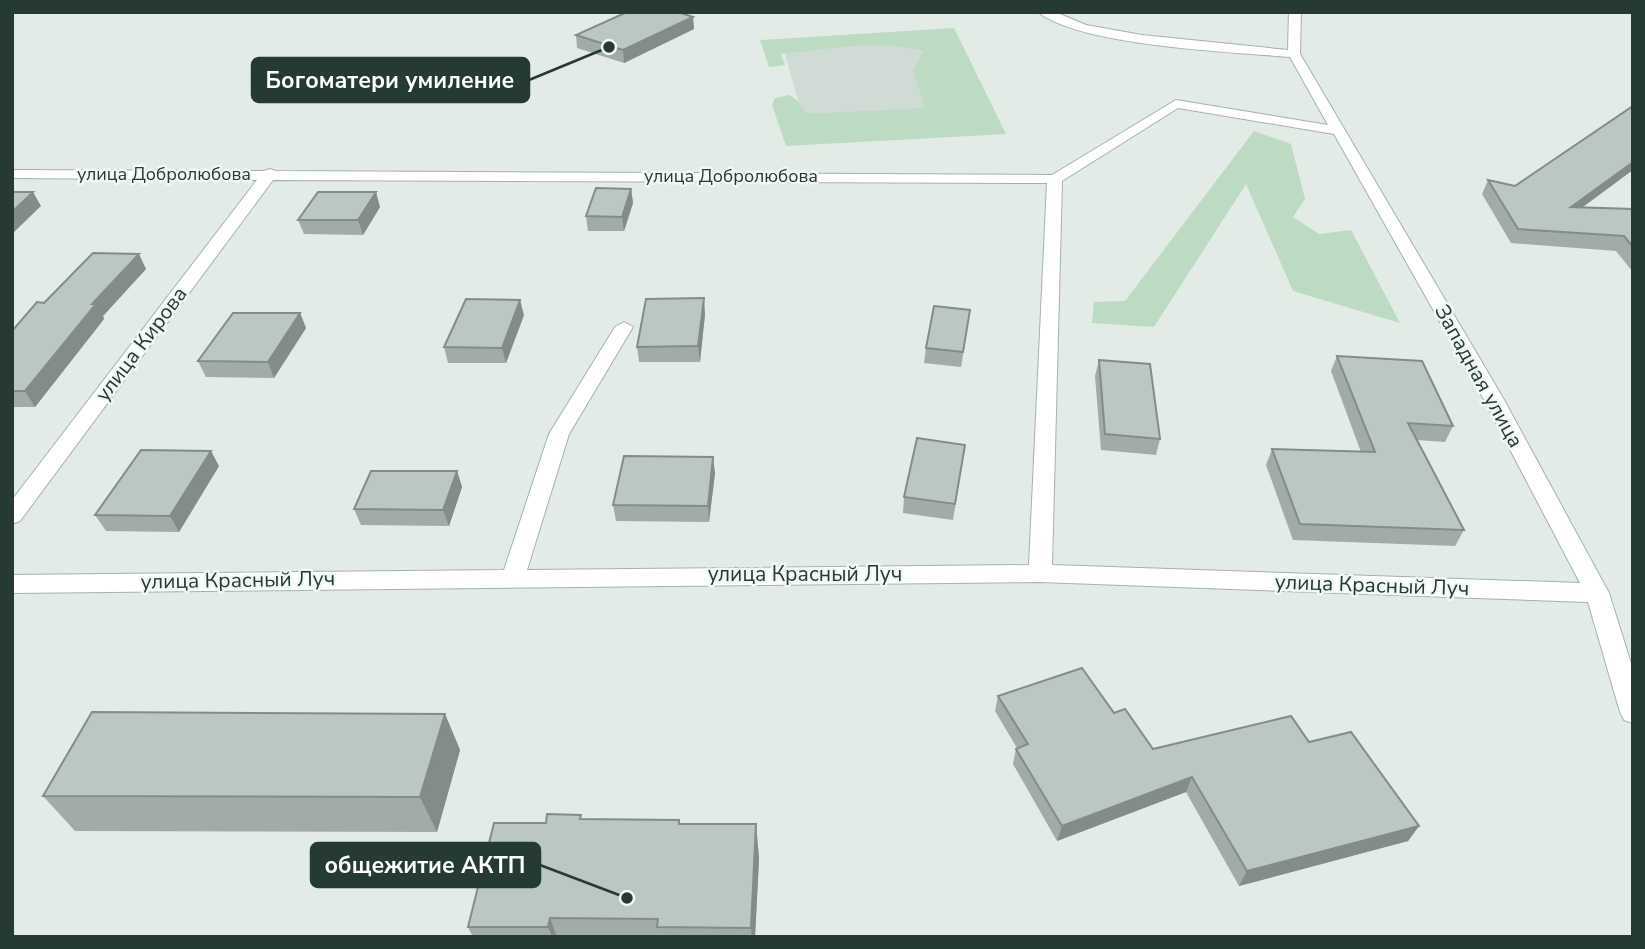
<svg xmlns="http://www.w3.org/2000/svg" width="1645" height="949" viewBox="0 0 1645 949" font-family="'Nunito Sans',sans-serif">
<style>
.built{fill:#d0dbd5}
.green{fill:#bddac2}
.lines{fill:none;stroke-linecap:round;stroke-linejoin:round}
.minor-casing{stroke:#a5b2ac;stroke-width:2}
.minor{fill:#fff;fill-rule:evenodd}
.wall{fill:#a1aca7}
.shaded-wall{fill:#838c88}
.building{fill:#bbc8c2;stroke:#838c88;stroke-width:2}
.labels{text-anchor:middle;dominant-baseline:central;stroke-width:5;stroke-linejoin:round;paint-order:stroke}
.far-street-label{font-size:18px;fill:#243a32;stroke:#f2f8f4}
.street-label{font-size:21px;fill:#243a32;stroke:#f2f8f4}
.leader{fill:none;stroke:#243a32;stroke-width:2.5}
.callout-dot{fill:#243a32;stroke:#f2f8f4;stroke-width:2.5}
.callout{fill:#243a32;stroke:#243a32;stroke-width:2.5}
.callout-label{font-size:23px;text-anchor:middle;font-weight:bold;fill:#fff}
</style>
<rect width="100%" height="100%" fill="#e2ebe6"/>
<path class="built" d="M919 39 960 118 806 128 783 47Z"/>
<g class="green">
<path d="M954 28 1006 134 786 146 772 105 775 98 789 95 798 101 807 114 925 108 913 71 924 51C876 38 829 50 781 54L785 65 769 67 760 40Z"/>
<path d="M1254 131 1291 144 1305 199 1293 217 1319 234 1351 230 1400 323 1293 291 1246 184 1154 327 1092 323 1094 302 1125 301Z"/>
</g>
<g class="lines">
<defs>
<path id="minor" d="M1038 12H1055L1086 25 1142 35 1288 50 1289 12H1301L1300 54 1503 398 1609 593 1633 670V723L1624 720 1620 712 1588 602 1040 582 12 593V575L504 570 549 434 615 327 624 322 633 327 569 434 527 570 1029 565 1047 183 273 180 20 521 12 524V500L257 180 12 178V170L264 171 270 169 276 171 1052 175 1176 100 1328 125 1290 57C1232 52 1080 46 1038 12ZM1178 108 1334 134 1483 398 1580 583 1052 565 1062 181Z"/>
</defs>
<use href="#minor" class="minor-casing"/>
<use href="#minor" class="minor"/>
</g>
<g class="wall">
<path d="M693 17 694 29 624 63 577 48 576 35Z"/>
<path d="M1488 180 1515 186 1583 207 1633 209V272L1616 251 1511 243 1482 194Z"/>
<path d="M631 189 633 203 624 231H588L586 216Z"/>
<path d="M380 207 363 235 304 234 298 220Z"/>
<path d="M146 269 103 316 104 319 35 407H12V331L44 303Z"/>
<path d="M300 313 306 328 274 378 206 377 198 361Z"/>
<path d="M705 314 700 362H639L637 347Z"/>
<path d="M524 315 506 363H448L444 347Z"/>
<path d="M968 325 961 367 924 363 926 348Z"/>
<path d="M1337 356 1453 426 1445 442 1417 440 1464 530 1455 546 1293 540 1266 465 1272 449 1361 452 1331 371Z"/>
<path d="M1099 360 1160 439 1156 455 1101 450 1095 376Z"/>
<path d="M965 445 953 520 903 513 904 497Z"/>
<path d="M219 466 179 532 106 531 95 515Z"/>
<path d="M457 471 462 487 449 526 361 525 354 509Z"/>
<path d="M715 473 709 522 616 521 613 505Z"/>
<path d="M998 696 1114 713 1153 749 1309 742 1419 826 1408 841 1239 886 1186 792 1057 841 1013 764 1016 749 1017 748 995 711Z"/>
<path d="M445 714 460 750 437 832 75 831 43 796Z"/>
<path d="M582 819 679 820 680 824H756L759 859 755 937H473L468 927 546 823Z"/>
</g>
<g class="shaded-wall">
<path d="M693 17 694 29 624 63 623 50Z"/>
<path d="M1633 162V170L1564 221 1571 207Z"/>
<path d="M631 189 633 203 624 231 622 217Z"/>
<path d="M33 192 41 206 13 233 12 212Z"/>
<path d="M376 192 380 207 363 235 358 220Z"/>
<path d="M139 254 146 269 103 316 104 319 35 407 25 391 92 304Z"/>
<path d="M704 298 705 314 700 362 698 346Z"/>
<path d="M520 300 524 315 506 363 502 348Z"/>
<path d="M300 313 306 328 274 378 268 362Z"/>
<path d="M211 451 219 466 179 532 170 516Z"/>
<path d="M713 457 715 473 709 522 708 506Z"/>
<path d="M457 471 462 487 449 526 443 510Z"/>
<path d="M445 714 460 750 437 832 420 797Z"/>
<path d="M1192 777 1186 792 1057 841 1062 826Z"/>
<path d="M756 824 759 859 755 937H752L751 928Z"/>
<path d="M1419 826 1408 841 1239 886 1247 871Z"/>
<path d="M550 918 557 937H552L548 927Z"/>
</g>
<g class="building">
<path d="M627 12H678L693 17 623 50 576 35Z"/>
<path d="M1633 106V162L1571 207 1633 209V247L1624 236 1518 229 1488 180 1515 186Z"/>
<path d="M596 188 631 189 622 217 586 216Z"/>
<path d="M12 192H33L12 212Z"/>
<path d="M318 192H376L358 220H298Z"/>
<path d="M93 253 139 254 92 304H96L25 391H12V331L37 302 44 303Z"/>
<path d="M704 298 698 346 637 347 646 299Z"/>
<path d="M466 299 520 300 502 348 444 347Z"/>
<path d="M934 306 970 310 963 352 926 348Z"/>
<path d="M233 313H300L268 362 198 361Z"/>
<path d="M1337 356 1422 361 1453 426 1408 423 1464 530 1300 524 1272 449 1375 452Z"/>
<path d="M1099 360 1150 364 1160 439 1105 434Z"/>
<path d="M917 438 965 445 955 504 904 497Z"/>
<path d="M141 450 211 451 170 516 95 515Z"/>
<path d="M624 456 713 457 708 506 613 505Z"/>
<path d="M371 471H457L443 510 354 509Z"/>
<path d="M1082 668 1114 713 1125 709 1153 749 1291 716 1309 742 1351 732 1419 826 1247 871 1192 777 1062 826 1016 749 1028 744 998 696Z"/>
<path d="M92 712 445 714 420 797 43 796Z"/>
<path d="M547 814 581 815 580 819 679 820V824H756L751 928 657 927 658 919 550 918 548 927H468L494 823H546Z"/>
</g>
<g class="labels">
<g class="far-street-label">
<text x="164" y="174">улица Добролюбова</text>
<text x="731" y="176">улица Добролюбова</text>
</g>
<g class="street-label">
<text transform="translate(141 344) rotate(-53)">улица Кирова</text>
<text transform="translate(1479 376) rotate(61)">Западная улица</text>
<text x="805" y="574">улица Красный Луч</text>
<text transform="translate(238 580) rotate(-1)">улица Красный Луч</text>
<text transform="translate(1372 585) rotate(2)">улица Красный Луч</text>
</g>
</g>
<path class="leader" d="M609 47L529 80M627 898L540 865"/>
<g class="callout-dot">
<circle cx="609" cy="47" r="7"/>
<circle cx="627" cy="898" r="7"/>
</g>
<g class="callout">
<rect x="252" y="58" width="277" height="44" rx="7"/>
<rect x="311" y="843" width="229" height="44" rx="7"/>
</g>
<g class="callout-label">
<text x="390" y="88">Богоматери умиление</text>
<text x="425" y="873">общежитие АКТП</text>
</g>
<rect width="1645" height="949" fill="none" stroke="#243a32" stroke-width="28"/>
</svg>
